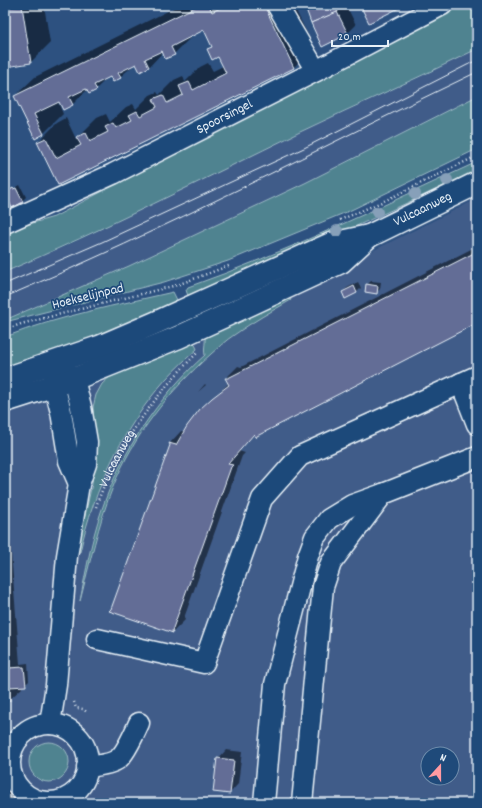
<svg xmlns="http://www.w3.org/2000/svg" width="482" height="808" viewBox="0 0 482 808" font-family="Dekko,sans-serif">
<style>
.built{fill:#405c89;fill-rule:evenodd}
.green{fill:#4f8390;stroke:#9cbac4}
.shadow{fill:#0007}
.building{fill:#636d96;stroke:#e8f1f8}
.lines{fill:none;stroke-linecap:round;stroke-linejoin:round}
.minor-casing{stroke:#e8f1f8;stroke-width:23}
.major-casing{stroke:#e8f1f8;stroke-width:25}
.path{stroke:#e8f1f8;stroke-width:2.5;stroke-dasharray:1 3;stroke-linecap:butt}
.minor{stroke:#1f4a7a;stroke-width:20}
.major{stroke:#1f4a7a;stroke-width:22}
.tram{stroke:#e8f1f8;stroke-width:1}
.tree{fill:#87a0b9}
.labels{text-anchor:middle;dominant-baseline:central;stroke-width:3.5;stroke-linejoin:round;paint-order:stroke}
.street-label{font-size:14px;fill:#e8f1f8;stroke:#1f4a7a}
</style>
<rect width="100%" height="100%" fill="#2d5180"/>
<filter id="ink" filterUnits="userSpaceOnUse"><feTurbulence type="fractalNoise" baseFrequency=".025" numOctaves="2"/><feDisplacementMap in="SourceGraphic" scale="8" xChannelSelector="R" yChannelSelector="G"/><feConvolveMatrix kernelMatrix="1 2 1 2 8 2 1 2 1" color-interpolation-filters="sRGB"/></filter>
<g filter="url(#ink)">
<g class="built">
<path d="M477 49V96L305 183 129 266 5 320V272L73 243 309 128 431 72Z"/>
<path d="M477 199V803H5V411L93 385 328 273ZM428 754H452V778H428Z"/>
</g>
<g class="green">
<path d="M455 5H477V49C419 78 358 104 300 132 202 180 105 229 5 272V231L54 217Z"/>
<path d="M477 96V149L349 211 228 261 164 282 5 322V320L129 266 305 183Z"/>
<path d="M477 162V171L317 244 189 299 186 290 188 287C287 252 382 206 477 162Z"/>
<path d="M173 292 179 304 5 372V337C59 316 117 305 173 292Z"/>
<path d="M289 296 291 300C272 311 252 322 234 335 226 340 218 348 211 354 169 391 133 436 113 487 98 524 90 563 80 601 86 571 91 541 101 512 121 452 158 397 205 355 203 347 207 342 204 333Z"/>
<path d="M192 338 197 349C187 358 176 368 166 379 123 428 94 488 80 552H77L92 484 95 441 93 407 96 395 102 384 114 373Z"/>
<circle cx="49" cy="762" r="20"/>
</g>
<g class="shadow">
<path d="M5 5H20L10 7V9L27 6V5H44L50 43 30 63 6 66 5 58Z"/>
<path d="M180 5H293L314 47 294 67 58 184 38 142 57 123 66 118 76 139 97 118 106 114 110 122 126 107 133 104 136 109 150 95 157 92 159 95 174 80 183 76 185 82 200 67 208 63 213 71 223 66 218 56 208 50 213 45 205 29 194 34 174 54 163 52 149 67 136 63 120 77 109 76 96 89H88L72 105 60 101 58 102 63 114 44 133 35 138 15 96 35 77Z"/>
<path d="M305 5H346L356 25 348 33 323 46 307 9 310 6 306 8Z"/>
<path d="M20 185 26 197 22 201 9 192Z"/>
<path d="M477 246V322L261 432 257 437 255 433 239 451 245 453 242 456 184 618 185 620 173 632 110 610 113 607 171 445 170 443 181 431 185 432 201 410 229 383 226 378 238 366 241 367Z"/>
<path d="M371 281 381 282 380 289 376 293 367 285Z"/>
<path d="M358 282 361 288 357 292 346 297 343 292 347 288Z"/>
<path d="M205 384 206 385 198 392Z"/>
<path d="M5 477 20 664 28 663 29 681 25 685H21L22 688 9 700H5Z"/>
<path d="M226 750 242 752 238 784 230 793 218 759Z"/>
<path d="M5 789 21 792 19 803H5Z"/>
<path d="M101 798 107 799 106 803H97Z"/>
</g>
<g class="building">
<path d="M199 5H209L212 12 226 5H264L294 68 58 185 37 142 46 138 56 158 81 145 76 137 86 133 90 141 108 132 105 127 113 123 116 128 132 120 129 115 137 111 140 116 157 107 153 99 163 95 167 103 183 95 179 86 189 82 193 90 226 73 218 57 212 60 207 49 212 47 204 30 171 47 175 55 165 59 162 51 145 59 149 67 140 72 136 64 118 73 121 78 113 82 110 77 94 85 97 90 89 94 86 89 69 97 73 105 63 110 59 102 34 114 44 134 35 139 14 96Z"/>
<path d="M316 5H335L338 12 311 23 306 9Z"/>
<path d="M360 5H405L369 23Z"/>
<path d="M22 6 31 63 6 67 5 8Z"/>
<path d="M337 12 348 34 322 47 311 23Z"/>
<path d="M13 188V189L16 188 23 202 12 208 5 193Z"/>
<path d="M474 251 477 258V323L257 436 256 438 254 434 228 464 233 465 231 467 172 631 173 633 109 611 111 609 170 445 169 443 176 445 187 426 200 409 212 398 229 385 225 378H228L472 254Z"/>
<path d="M366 284 378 286 377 294 365 292Z"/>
<path d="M354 286 357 293 345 299 342 292Z"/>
<path d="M5 639 10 701 5 702Z"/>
<path d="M24 667 26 686 9 687 8 668Z"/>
<path d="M217 758 234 760 230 794 213 792Z"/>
</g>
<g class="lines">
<defs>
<g id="minor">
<path d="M277 5 316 71"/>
<path id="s2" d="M5 223 113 174 316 71 442 5"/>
<path d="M55 370 54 385 61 412 69 461 79 484"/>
<path d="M461 383 477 424"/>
<path d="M97 639 204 663 262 499 300 456 477 376"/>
<path d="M50 724 56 685 67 556 79 484 86 464 87 442 81 407 74 379 63 368"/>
<circle cx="49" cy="763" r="39"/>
<path d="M87 767C96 766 112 764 118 759 125 754 135 732 139 723"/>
<path d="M264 803 275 684 308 556 315 537 329 519 352 505 383 494 477 457"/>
<path d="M302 803 323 587 331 563 383 494"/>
</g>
<g id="major">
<path id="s3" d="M5 379 99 347 155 323 331 244 369 236 477 183"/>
<path d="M5 401 74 379 179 337 253 303 341 262 369 236"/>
</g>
</defs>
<use href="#minor" class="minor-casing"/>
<use href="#major" class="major-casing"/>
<g class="path">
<path d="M340 220 384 201 477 156"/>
<path d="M5 330 21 324 177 285 231 265"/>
<path id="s1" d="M96 507C116 447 154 396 198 352"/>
<path d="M74 702 76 708 83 709 88 713"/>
</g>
<use href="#minor" class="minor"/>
<use href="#major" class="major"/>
<g class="tram">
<path d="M5 284 102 242 304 148 477 60"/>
<path d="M5 297C166 230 320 147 477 72"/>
</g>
</g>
<g class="tree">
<circle cx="447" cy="180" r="6"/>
<circle cx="415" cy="194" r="6"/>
<circle cx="377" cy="212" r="6"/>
<circle cx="337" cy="231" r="6"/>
</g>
</g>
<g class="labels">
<g class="street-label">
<text stroke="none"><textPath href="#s2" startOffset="244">Spoorsingel</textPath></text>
<text stroke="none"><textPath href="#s3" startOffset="452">Vulcaanweg</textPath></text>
<text transform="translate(88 297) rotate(-14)">Hoekselijnpad</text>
<text stroke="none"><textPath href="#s1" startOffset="53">Vulcaanweg</textPath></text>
</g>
</g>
<rect width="482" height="808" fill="none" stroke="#1f4a7a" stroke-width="20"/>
<rect x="10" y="10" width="462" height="788" fill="none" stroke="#e8f1f8" stroke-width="1.5" filter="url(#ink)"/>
<g transform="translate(440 766) rotate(21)"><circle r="19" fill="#1f4a7a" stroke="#6f8dac"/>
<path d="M0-3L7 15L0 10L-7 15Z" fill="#ff9aa2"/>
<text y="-6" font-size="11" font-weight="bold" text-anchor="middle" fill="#e8f1f8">N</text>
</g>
<path d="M332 40v6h56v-6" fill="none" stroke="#e8f1f8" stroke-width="2"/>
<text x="338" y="40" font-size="12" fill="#e8f1f8" stroke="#1f4a7a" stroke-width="3" paint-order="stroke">20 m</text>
</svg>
